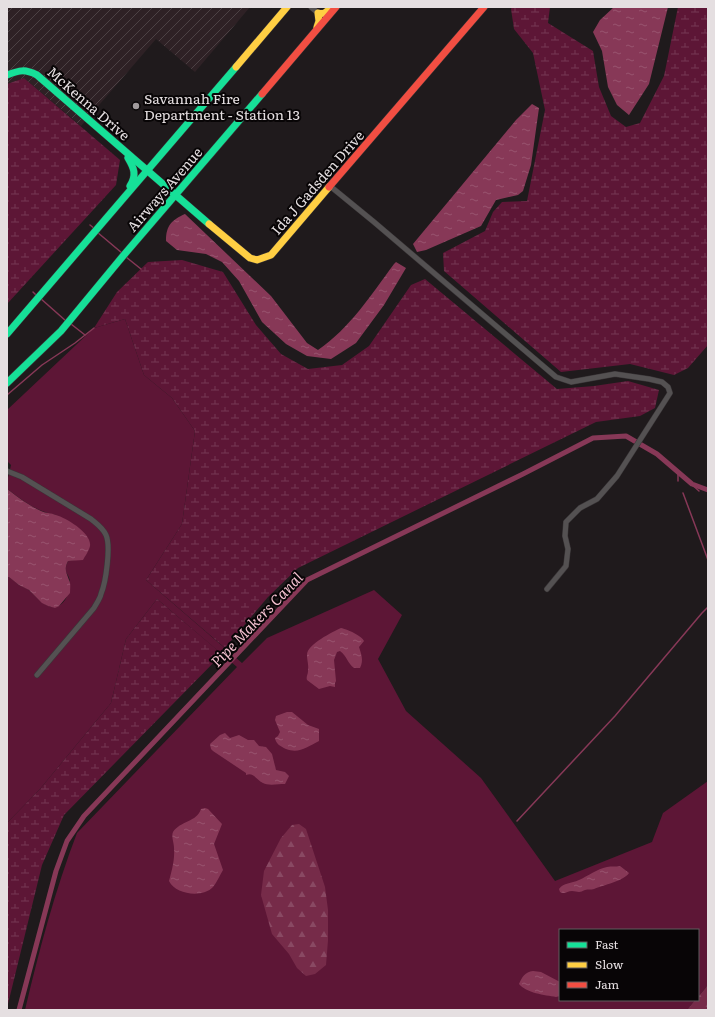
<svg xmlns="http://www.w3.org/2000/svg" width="715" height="1017" viewBox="0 0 715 1017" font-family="Literata,serif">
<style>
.industrial{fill:url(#industrial-furrows)}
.green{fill:#5d1636}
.forest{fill:url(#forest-firs)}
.wetland{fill:url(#wetland-marsh)}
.water{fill:url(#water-ripples)}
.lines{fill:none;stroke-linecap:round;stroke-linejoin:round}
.stream{stroke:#873857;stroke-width:1.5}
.canal{stroke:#873857;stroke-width:5}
.street-casing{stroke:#3a3638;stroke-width:6}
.fast-casing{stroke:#3a3638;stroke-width:8}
.slow-casing{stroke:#3a3638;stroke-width:8}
.jam-casing{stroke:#3a3638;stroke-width:8}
.street{stroke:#545152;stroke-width:5}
.fast{stroke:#16e098;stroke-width:7}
.slow{stroke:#ffcf43;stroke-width:7}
.jam{stroke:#f24e42;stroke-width:7}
.poi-dot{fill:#a09a9c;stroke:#080506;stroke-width:1.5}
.labels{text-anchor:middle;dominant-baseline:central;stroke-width:4;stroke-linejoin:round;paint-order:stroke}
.poi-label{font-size:14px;fill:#e5dfe1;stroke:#080506;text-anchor:start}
.street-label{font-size:14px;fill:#e5dfe1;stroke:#080506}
.water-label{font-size:15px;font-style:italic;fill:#f2bfce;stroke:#080506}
</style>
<defs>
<pattern id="industrial-furrows" width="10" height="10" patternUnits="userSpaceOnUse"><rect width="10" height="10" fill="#2e2125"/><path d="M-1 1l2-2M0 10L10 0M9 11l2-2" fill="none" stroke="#4c4144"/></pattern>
<pattern id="forest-firs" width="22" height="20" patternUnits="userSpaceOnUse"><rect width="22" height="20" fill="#762b49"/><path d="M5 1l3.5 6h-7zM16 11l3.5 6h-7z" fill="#894963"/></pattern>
<pattern id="wetland-marsh" width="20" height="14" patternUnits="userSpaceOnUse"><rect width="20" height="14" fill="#5d1636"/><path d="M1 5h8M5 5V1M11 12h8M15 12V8" fill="none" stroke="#743753"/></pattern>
<pattern id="water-ripples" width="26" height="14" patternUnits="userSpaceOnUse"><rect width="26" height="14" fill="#873857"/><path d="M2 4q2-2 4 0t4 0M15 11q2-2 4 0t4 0" fill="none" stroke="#98546f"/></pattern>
</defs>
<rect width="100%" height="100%" fill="#1f1a1c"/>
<path class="industrial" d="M7 7H250L195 72 156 39 81 126 24 78 7 84Z"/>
<path class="green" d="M125 319 144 375 172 398 195 431 182 524 146 580 242 663 267 638 374 590 402 615 378 659 406 711 481 778 555 881 652 842 663 813 708 781V985L698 997V930H560V1000H695L687 1010H25C39 951 55 890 77 833L237 667 157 599 126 639 111 703 40 789 7 823V577H9C12 579 16 582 19 585 23 587 27 588 30 591 40 600 53 617 65 600 68 596 70 587 70 582 69 572 62 574 68 561L83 559 56 515C35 511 24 501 7 489V482L11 465 7 461V410L94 328Z"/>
<g class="forest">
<path d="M299 824 306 829 325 887 328 910V940L326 965 315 974 306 976 297 968 289 954 272 934 261 895 264 871 281 838 292 825Z"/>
<path d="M708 985V1010H687L695 1000H698V997Z"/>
</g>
<g class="wetland">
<path d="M512 7H550L548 23 593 51 599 87 611 116 626 127 640 123 664 76 678 7H708V345L688 368 674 375 630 364 561 372 444 271 443 253 485 231 493 212 502 202 527 201 545 110 533 53 514 29 511 9Z"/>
<path d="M24 78 120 160 116 185 7 304V84Z"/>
<path d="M182 260 223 272 256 325 281 354 308 369 342 365 369 346 411 285 425 279 557 389 594 386 628 381 659 390 655 408 640 416 596 422 298 568 268 597 225 648 146 580 182 524 195 431 172 398 144 375 125 319 94 328 117 292 148 262Z"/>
<path d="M157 599 222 654 64 815 42 865 7 1008V823L40 789 111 703 126 639Z"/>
</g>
<g class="water">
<path d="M614 7H668L649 84 629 115 617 105 608 87 602 51 593 32 600 20Z"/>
<path d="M532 104 539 108 531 165 523 191 518 195 496 200 481 226 426 250 417 252 413 244 516 120Z"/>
<path d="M185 214 271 296 307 343 318 350C350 328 371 295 394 264L396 262 406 268 384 305 356 343 331 359 307 356 286 344 262 322 239 281 222 262 206 254 177 250 166 241C166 225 172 220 185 214Z"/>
<path d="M7 489C18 497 28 505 41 511 45 513 51 513 56 515 66 518 92 533 90 546 89 551 85 556 83 560L68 561C64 569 66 572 69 580 71 583 70 589 70 593L59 606 55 608 48 606 42 603 29 590 19 585 9 577H7Z"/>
<path d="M341 628C347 629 362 636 364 641L359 647C361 654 364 660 360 668H354C348 664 347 656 340 651L337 652 334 660 336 681 335 683V687L330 686 319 689 307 680C306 676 308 675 308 671 309 666 307 660 307 655 307 644 333 632 341 628Z"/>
<path d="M287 712H292L308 725 319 729V741C307 747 299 754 286 749 280 746 276 744 275 738L278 736 280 732 275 720 276 716Z"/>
<path d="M225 733 230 738 239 735 248 740H254L259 746 266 747 272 754 276 770 285 772 289 776 285 784C278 784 268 786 263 783 256 780 254 772 246 775V773L213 751 211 749 210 744 220 735Z"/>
<path d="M205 808 208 809 222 824 214 844 223 870C220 875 217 882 213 887 203 898 176 895 169 881 172 870 175 859 174 848 174 843 171 836 173 832 180 821 197 822 201 809Z"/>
<path d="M620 866 629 873C624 881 603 885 594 889 591 890 588 889 585 890 582 891 581 892 579 892 577 892 575 891 572 891 567 891 565 895 560 892L559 889C564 882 571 884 579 880 588 876 597 869 607 867 612 866 615 867 620 866Z"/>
<path d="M533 971 541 972 560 982V996L556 997C545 995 526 993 519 984 522 977 525 972 533 971Z"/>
</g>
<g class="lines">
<g class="stream">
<path d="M90 225 95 229"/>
<path d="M97 232 122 253"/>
<path d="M126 257 141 269"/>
<path d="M33 292 37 296"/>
<path d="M40 298 66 321"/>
<path d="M71 324 85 335"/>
<path d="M7 395 42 365 75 343 94 328"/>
<path d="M678 481V472L699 491"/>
<path d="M683 493 708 560"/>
<path d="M517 821 615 716 702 613 708 607"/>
</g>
<path class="canal" d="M19 1010 56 871 67 841 84 816 307 580 523 474 593 438 626 436 657 454 692 484 708 490"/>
<defs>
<g id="street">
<path d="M311 7 318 13"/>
<path d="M330 186 374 222 556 377 571 382 615 374 649 379 662 382 668 387 670 393 617 476 597 499 580 508 566 522 565 536 568 549 566 566 547 589"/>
<path d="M7 471 22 477 91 519C97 524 103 528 106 535 111 546 106 582 101 594 100 599 96 604 94 608L37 675"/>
</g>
<g id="fast">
<path d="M7 75C20 70 25 69 37 75L209 224"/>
<path d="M128 158C134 168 137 175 130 186"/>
<path d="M7 334 236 67"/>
<path d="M7 383 61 331 123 256 262 94"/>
</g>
<g id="slow">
<path d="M317 27 319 21 318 13C324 15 327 12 331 7"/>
<path d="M236 67 287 7"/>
<path d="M209 224 250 258 257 260 271 255 329 187"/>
</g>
<g id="jam">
<path d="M262 94 336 7"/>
<path d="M329 187 484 7"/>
</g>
</defs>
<use href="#street" class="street-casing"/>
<use href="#fast" class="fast-casing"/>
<use href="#slow" class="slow-casing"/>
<use href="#jam" class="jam-casing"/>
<use href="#street" class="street"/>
<use href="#fast" class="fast"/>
<use href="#slow" class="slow"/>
<use href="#jam" class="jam"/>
</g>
<circle class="poi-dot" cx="136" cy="106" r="4"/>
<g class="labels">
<g class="poi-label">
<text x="144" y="98">Savannah Fire<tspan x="144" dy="16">Department - Station 13</tspan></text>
</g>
<g class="street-label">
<text transform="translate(89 103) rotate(41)">McKenna Drive</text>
<text transform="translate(317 182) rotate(-49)">Ida J Gadsden Drive</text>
<text transform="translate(164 189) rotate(-49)">Airways Avenue</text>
</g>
<g class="water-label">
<text transform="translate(256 619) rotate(-46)">Pipe Makers Canal</text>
</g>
</g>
<rect width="715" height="1017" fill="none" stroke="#e5dfe1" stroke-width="16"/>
<rect x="559" y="929" width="140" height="72" fill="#080506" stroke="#605c5e"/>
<rect x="567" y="942" width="20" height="6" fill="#16e098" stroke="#605c5e"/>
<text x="595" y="949" font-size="12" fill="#e5dfe1">Fast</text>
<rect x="567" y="962" width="20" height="6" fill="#ffcf43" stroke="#605c5e"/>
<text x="595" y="969" font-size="12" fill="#e5dfe1">Slow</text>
<rect x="567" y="982" width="20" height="6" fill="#f24e42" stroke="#605c5e"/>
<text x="595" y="989" font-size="12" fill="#e5dfe1">Jam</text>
</svg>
